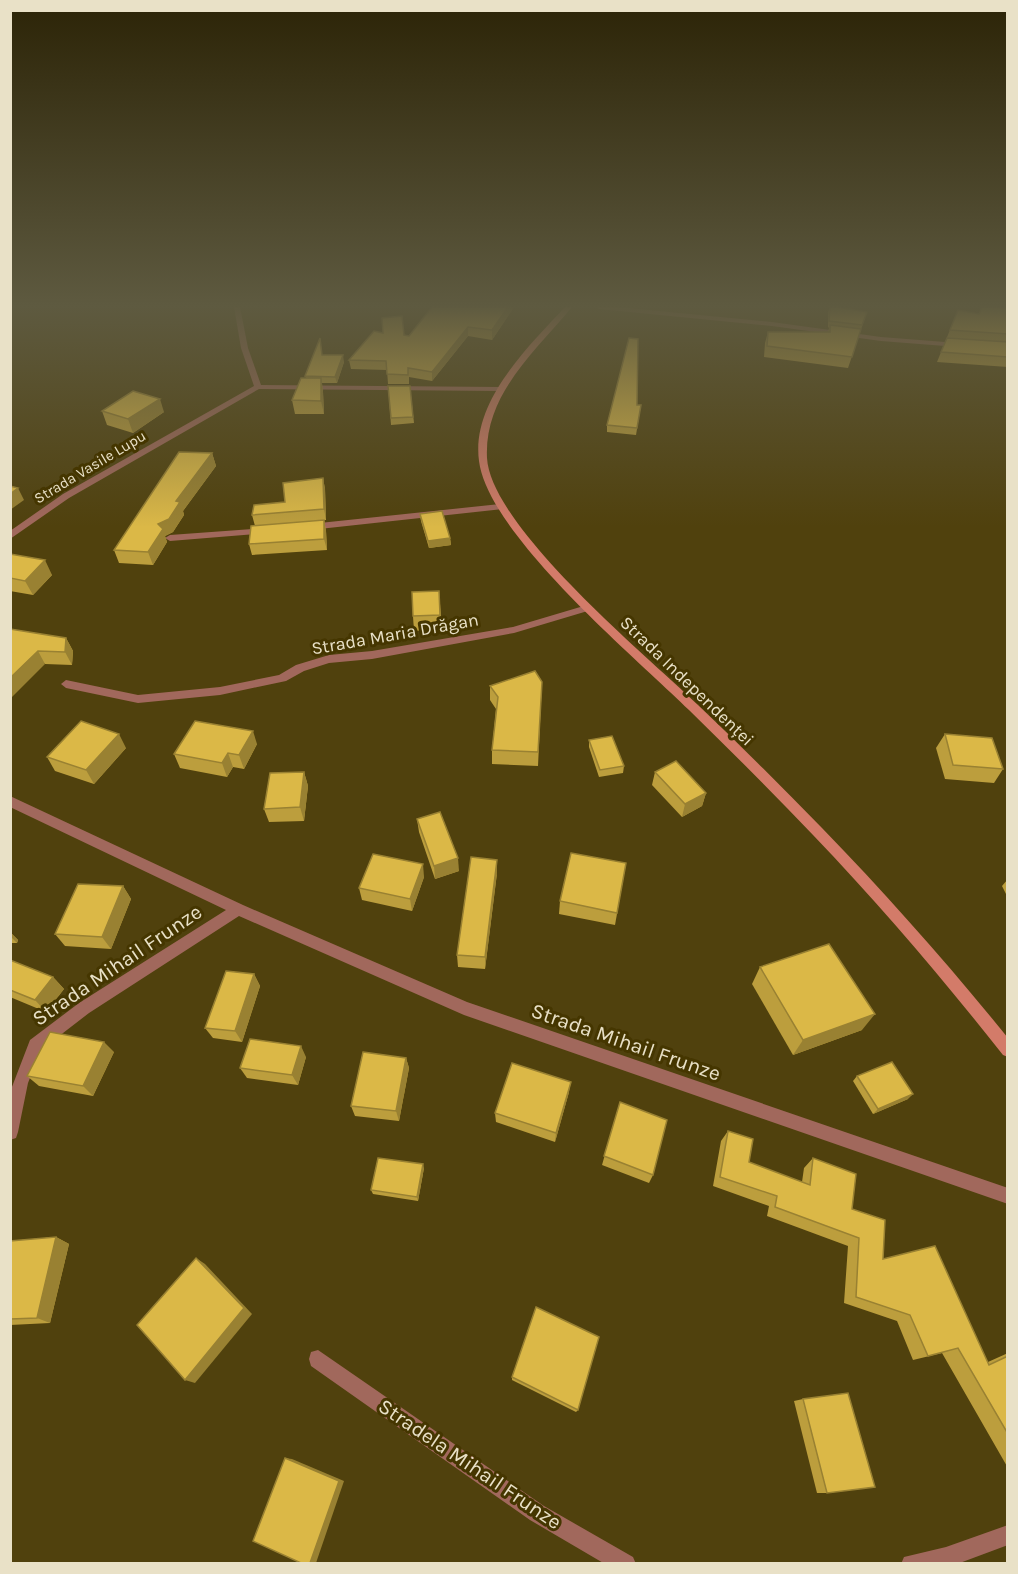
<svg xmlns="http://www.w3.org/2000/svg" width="1018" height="1574" viewBox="0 0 1018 1574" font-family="Karla,sans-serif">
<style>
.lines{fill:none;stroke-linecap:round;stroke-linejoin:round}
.street{fill:#a1685c;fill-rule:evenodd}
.secondary{fill:#d37b69;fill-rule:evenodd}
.wall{fill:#bc9e3d}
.shaded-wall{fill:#998132}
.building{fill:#dbb847;stroke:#998132;stroke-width:1.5}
.labels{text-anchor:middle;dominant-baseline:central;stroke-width:6;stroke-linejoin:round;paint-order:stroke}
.far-street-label{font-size:15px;fill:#e9e1c7;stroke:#453600}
.street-label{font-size:18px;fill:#e9e1c7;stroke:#453600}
.near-street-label{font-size:21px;fill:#e9e1c7;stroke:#453600}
</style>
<rect width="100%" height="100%" fill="#50410d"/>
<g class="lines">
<g class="street">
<path d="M234 307H240L248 348 261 385 501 387 505 389 501 391 259 389 69 498 10 539V531L63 494 254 386 241 348Z"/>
<path d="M596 307H618L772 322 881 337 958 343 962 345 958 347 881 341 772 326 599 309Z"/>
<path d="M500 504 503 505V509L310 530 305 527 310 524Z"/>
<path d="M266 528 269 529V533L170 541 165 538 170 535Z"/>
<path d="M587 605 591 606V610L514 633 372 659 329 663 304 671 286 681 220 695 138 703 66 688 61 684 66 680 138 695 220 687 279 675 296 665 329 655 372 651 513 627Z"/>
<path d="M10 796 243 905 467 1002 1008 1188V1204L464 1015 239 916 89 1013 41 1050 28 1083 18 1132 16 1138 10 1140V1092L30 1040 79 1003 226 910 10 807Z"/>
<path d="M318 1350 544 1506 633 1557 636 1564H605L530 1520 311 1366 309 1359 311 1352Z"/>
<path d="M1008 1525V1545L957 1564H901L904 1557 946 1547Z"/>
</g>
<path class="secondary" d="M565 307H572C535 352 484 394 487 458 491 527 647 656 698 705 740 745 781 786 822 828 887 895 949 965 1008 1038V1057L1003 1055C943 979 880 905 813 835 773 793 731 751 689 710 635 657 488 534 479 461 471 401 529 346 565 307Z"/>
</g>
<g class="wall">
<path d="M514 307 492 340 468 336 432 381 409 377V384H388L387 370 351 369 349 360 404 335 409 336Z"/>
<path d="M830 307 867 312 848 368 764 357 765 343 768 332H828L829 328 828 327V312Z"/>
<path d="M1008 308V367L937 362 958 310 979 314Z"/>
<path d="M322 355 344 362 337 383H322L323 392 324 414H295L292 400 306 378 305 376Z"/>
<path d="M388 386H410L414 423 391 425Z"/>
<path d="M637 405H641L636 435 607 432V425Z"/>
<path d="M102 411 164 412 133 433 107 425Z"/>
<path d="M212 453 216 466 183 511 184 515 173 532 165 536 167 542 153 565 119 563 114 550Z"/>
<path d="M323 478 325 489 326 520H324L326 531 327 550 252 555 249 544 255 526 252 515 285 502Z"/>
<path d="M420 514 450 538 451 545 429 548 421 521Z"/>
<path d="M10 554 52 575 33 595 10 591Z"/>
<path d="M439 591 442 629 414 631 413 616Z"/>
<path d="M10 629 66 638 73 651 72 665 45 664Z"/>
<path d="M542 682 538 766 492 764V750L496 709 490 700V686Z"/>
<path d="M945 734 1003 769 994 783 945 779 936 748Z"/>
<path d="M589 740 624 766 623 773 599 777 589 747Z"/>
<path d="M257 744 244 769 233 767 227 777 180 768 174 754Z"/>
<path d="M126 748 94 784 55 771 47 757Z"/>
<path d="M304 772 308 786 304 821 269 822 264 809Z"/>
<path d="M655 772 706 793 702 806 682 817 652 785Z"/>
<path d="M417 819 459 871 435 879 419 832Z"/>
<path d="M626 863 615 925 559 914 560 901Z"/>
<path d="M497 873 485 969 458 967 457 955Z"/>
<path d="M424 877 412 911 362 900 359 888Z"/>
<path d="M1008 879V898L1002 886Z"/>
<path d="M123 886 131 899 111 949 65 946 55 934Z"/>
<path d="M10 932 18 940 17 943H10Z"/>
<path d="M10 960 53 977 64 989 46 1012 10 997Z"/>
<path d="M760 967 862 1030 793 1055 752 984Z"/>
<path d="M254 974 260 986 242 1042 213 1038 205 1028Z"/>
<path d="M114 1052 93 1096 39 1086 27 1076Z"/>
<path d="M306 1057 298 1085 247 1078 240 1068Z"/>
<path d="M406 1058 409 1068 399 1121 355 1116 351 1106Z"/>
<path d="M857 1076 908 1099 873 1114 853 1081Z"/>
<path d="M569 1092 555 1142 496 1122 495 1113Z"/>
<path d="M620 1102 653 1175 649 1183 602 1165Z"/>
<path d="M728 1131 749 1162 802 1182 804 1168 813 1158 852 1209 883 1259 988 1362 1008 1353V1468L942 1353 913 1360 897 1321 844 1303 848 1246 767 1216 769 1206 713 1186 721 1141Z"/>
<path d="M424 1168 418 1201 373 1194 371 1190Z"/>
<path d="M56 1237 69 1244 50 1323 10 1325V1241Z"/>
<path d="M512 1377 578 1410 576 1412 512 1380Z"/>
<path d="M803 1399 827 1493H817L794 1401Z"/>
</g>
<g class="shaded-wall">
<path d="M508 307H514L492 340V330Z"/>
<path d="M468 327V336L432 381V372Z"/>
<path d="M343 355 344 362 337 383 335 377Z"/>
<path d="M321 378 323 392 324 414 321 401Z"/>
<path d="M160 399 164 412 133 433 128 419Z"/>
<path d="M212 453 216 466 183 511 184 515 173 532 165 536 167 542 153 565 148 552 158 524Z"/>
<path d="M323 478 325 489 326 520 324 509Z"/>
<path d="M18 488 24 500 10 510V494Z"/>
<path d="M324 520 326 531 327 550 324 539Z"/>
<path d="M450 538 451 545 429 548 428 541Z"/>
<path d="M45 560 52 575 33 595 25 581Z"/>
<path d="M66 638 73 651 72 665 65 652Z"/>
<path d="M38 651 45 664 10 699V678Z"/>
<path d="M253 731 257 744 244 769 239 755Z"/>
<path d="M119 734 126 748 94 784 86 770Z"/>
<path d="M228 753 233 767 227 777 222 763Z"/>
<path d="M304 772 308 786 304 821 300 807Z"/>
<path d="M706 793 702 806 682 817 685 804Z"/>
<path d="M458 858 459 871 435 879 434 866Z"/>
<path d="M497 860V873L485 969V957Z"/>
<path d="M423 864 424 877 412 911 410 899Z"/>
<path d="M123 886 131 899 111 949 102 937Z"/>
<path d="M10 932 18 940 17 943 10 936Z"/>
<path d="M254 974 260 986 242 1042 235 1031Z"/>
<path d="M53 977 64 989 46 1012 35 1000Z"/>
<path d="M875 1014 862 1030 793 1055 803 1040Z"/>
<path d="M104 1042 114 1052 93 1096 83 1086Z"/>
<path d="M301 1046 306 1057 298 1085 292 1075Z"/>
<path d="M406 1058 409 1068 399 1121 396 1111Z"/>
<path d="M571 1082 569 1092 555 1142 556 1133Z"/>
<path d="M913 1094 908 1099 873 1114 878 1109Z"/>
<path d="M423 1164 424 1168 418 1201 417 1197Z"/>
<path d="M56 1237 69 1244 50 1323 37 1318Z"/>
<path d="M196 1258 205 1264 252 1314 195 1383 185 1380Z"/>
<path d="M285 1458 292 1459 344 1481 316 1563H310Z"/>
</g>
<g class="building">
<path d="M432 307H508L492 330 468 327 432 372 408 368V375L387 374 386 361 349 360 374 331 383 333 382 318 402 316 404 335 409 336Z"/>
<path d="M830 307H837L867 312 862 325 829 321Z"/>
<path d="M982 307 1008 308V334L950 330 958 310 979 314Z"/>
<path d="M830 325 861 329 852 357 767 346 768 332H830Z"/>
<path d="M320 338 322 355H343L335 377 305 376Z"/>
<path d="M629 338 638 339 637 405H641L637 428 607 425Z"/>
<path d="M947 338 1008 342V357L941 352Z"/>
<path d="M301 378H321V401L292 400Z"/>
<path d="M388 386H410L413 417 391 418Z"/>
<path d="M133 391 160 399 128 419 102 411Z"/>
<path d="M179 452 212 453 176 501 180 502 169 519 158 524 163 529 148 552 114 550Z"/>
<path d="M323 478 324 509 252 515 254 505 285 502 283 483Z"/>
<path d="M10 486 18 488 10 494Z"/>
<path d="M442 511 450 538 428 541 420 514Z"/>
<path d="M324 520V539L249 544 251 526Z"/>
<path d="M10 554 45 560 25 581 10 578Z"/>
<path d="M439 591 440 615 413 616 412 592Z"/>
<path d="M10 629 66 638 65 652 38 651 10 678Z"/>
<path d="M535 671 542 682 538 752 492 750 498 697 490 686Z"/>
<path d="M81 721 119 734 86 770 47 757Z"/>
<path d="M195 721 253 731 239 755 228 753 222 763 174 754Z"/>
<path d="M945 734 992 738 1003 769 953 765Z"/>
<path d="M612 736 624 766 600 770 589 740Z"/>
<path d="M676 761 706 793 685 804 655 772Z"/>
<path d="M304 772 300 807 264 809 270 773Z"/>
<path d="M440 812 458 858 434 866 417 819Z"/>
<path d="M571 853 626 863 617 913 560 901Z"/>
<path d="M373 854 423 864 410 899 359 888Z"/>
<path d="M471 857 497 860 485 957 457 955Z"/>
<path d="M78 884 123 886 102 937 55 934Z"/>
<path d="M829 944 875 1014 803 1040 760 967Z"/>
<path d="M10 960 53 977 35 1000 10 990Z"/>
<path d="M226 971 254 974 235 1031 205 1028Z"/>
<path d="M50 1032 104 1042 83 1086 27 1076Z"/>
<path d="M250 1039 301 1046 292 1075 240 1068Z"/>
<path d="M363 1052 406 1058 396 1111 351 1106Z"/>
<path d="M892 1062 913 1094 878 1109 857 1076Z"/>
<path d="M512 1063 571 1082 556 1133 495 1113Z"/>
<path d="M620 1102 667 1120 653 1175 604 1156Z"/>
<path d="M728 1131 753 1139 749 1162 810 1185 813 1158 856 1174 852 1209 885 1220 883 1259 935 1246 989 1365 1008 1356V1434L958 1348 928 1356 910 1315 856 1297 859 1238 775 1207 777 1196 720 1177Z"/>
<path d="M378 1158 423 1164 417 1197 371 1190Z"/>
<path d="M56 1237 37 1318 10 1319V1241Z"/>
<path d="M196 1258 244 1308 185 1380 137 1325Z"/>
<path d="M536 1307 599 1337 578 1410 512 1377Z"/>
<path d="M848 1393 875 1487 827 1493 803 1399Z"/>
<path d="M285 1458 339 1481 310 1563H301L253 1541Z"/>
</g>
<linearGradient id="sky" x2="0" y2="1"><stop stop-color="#2c2407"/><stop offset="0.58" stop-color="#5e5a40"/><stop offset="1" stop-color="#5e5a40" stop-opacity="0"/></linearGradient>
<rect width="1018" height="527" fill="url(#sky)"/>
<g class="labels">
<g class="far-street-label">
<text transform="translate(90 467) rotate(-31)">Strada Vasile Lupu</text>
</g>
<g class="street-label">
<text transform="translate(395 634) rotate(-10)">Strada Maria Drăgan</text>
<text transform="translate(687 681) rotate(44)">Strada Independenței</text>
</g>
<g class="near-street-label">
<text transform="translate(117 965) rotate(-34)">Strada Mihail Frunze</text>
<text transform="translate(626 1042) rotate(19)">Strada Mihail Frunze</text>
<text transform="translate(470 1464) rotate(34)">Stradela Mihail Frunze</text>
</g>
</g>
<rect width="1018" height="1574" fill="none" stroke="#e9e1c7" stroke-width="24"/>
</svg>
